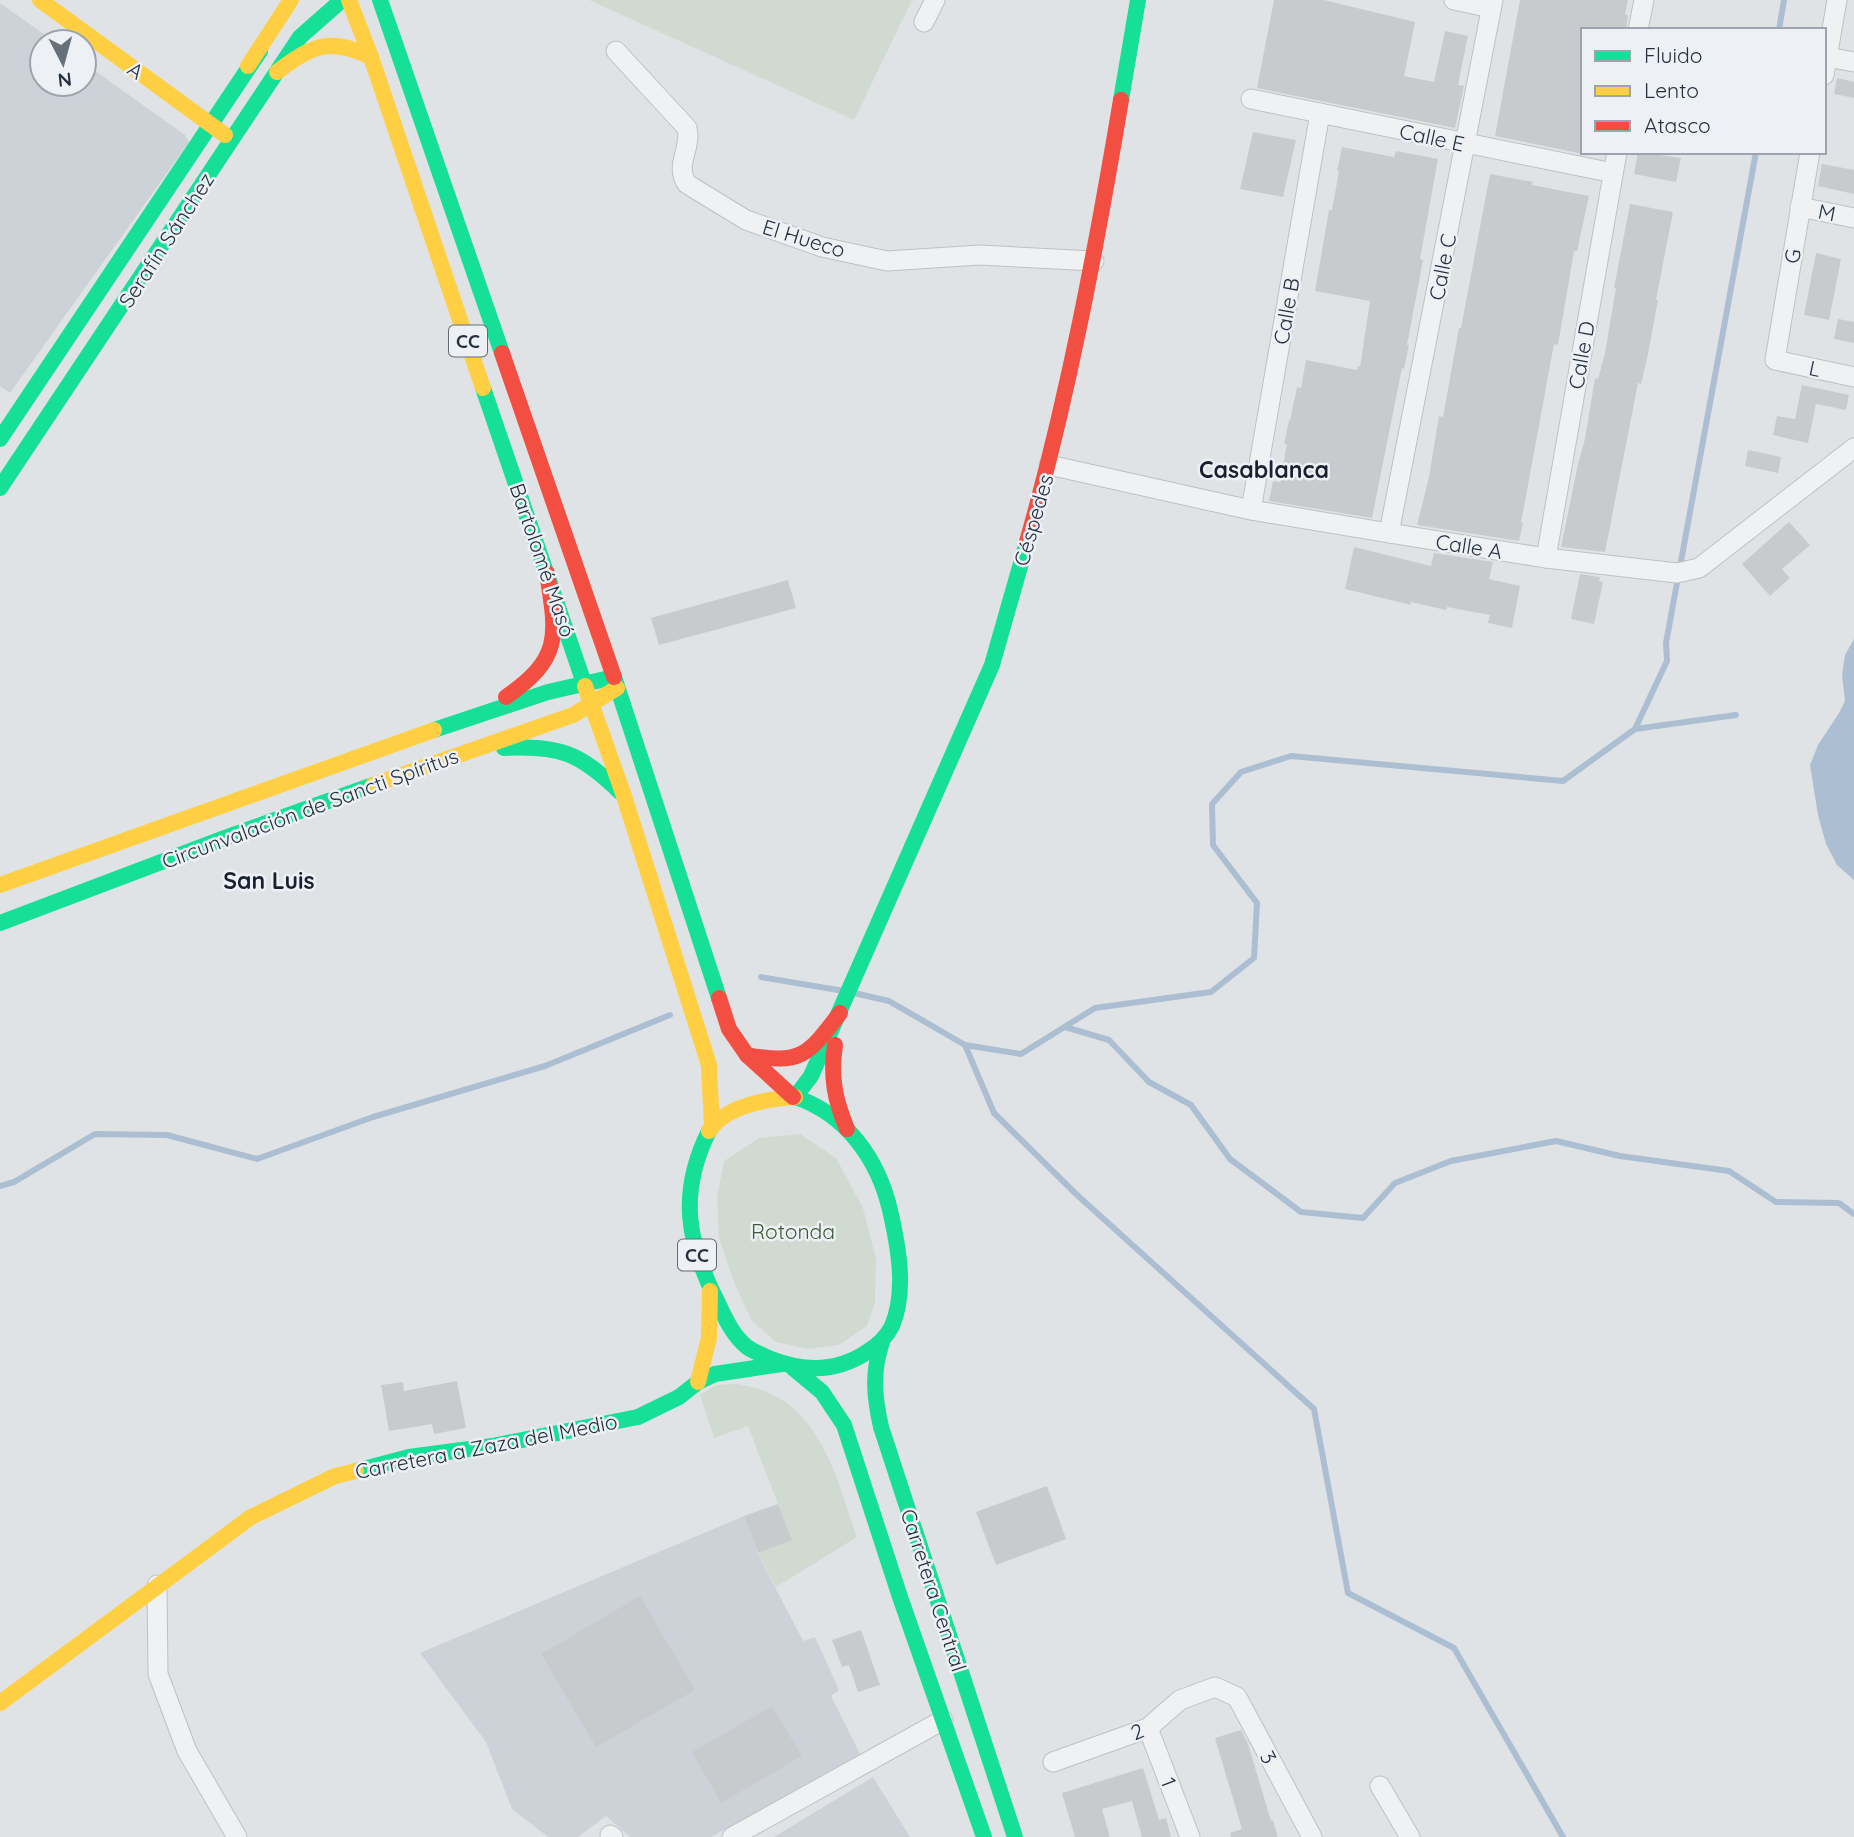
<svg xmlns="http://www.w3.org/2000/svg" width="1854" height="1837" viewBox="0 0 1854 1837" font-family="Quicksand,sans-serif">
<style>
.built{fill:#cdd2d9}
.green{fill:#d1dad0}
.water{fill:#acbfd2}
.lines{fill:none;stroke-linecap:round;stroke-linejoin:round}
.stream{stroke:#acbfd2;stroke-width:6}
.building{fill:#c8cbce}
.street-casing{stroke:#bec1c4;stroke-width:21}
.street{stroke:#eff1f2;stroke-width:19}
.fast{stroke:#16e098;stroke-width:16}
.slow{stroke:#ffcf43;stroke-width:16}
.jam{stroke:#f24e42;stroke-width:16}
.labels{text-anchor:middle;dominant-baseline:central;stroke-width:5;stroke-linejoin:round;paint-order:stroke}
.shield{fill:#edf1f6;stroke:#626a76;stroke-width:2}
.shield-label{font-size:19px;font-weight:bold;fill:#26303f}
.street-label{font-size:21px;fill:#26303f;stroke:#edf1f6}
.park-label{font-size:21px;fill:#3b5c33;stroke:#edf1f6}
.neighbourhood-label{font-size:23px;font-weight:bold;fill:#192130;stroke:#edf1f6}
</style>
<rect width="100%" height="100%" fill="#e0e3e6"/>
<g class="built">
<path d="M0 3 55 42H42V84H84V63L185 135 189 142 10 393 0 386Z"/>
<path d="M744 1516 758 1554 803 1641 815 1637 839 1690 831 1696 860 1754 711 1837H630L606 1816 578 1837H548L512 1809 486 1742 420 1653Z"/>
<path d="M873 1777 910 1837H774Z"/>
</g>
<g class="green">
<path d="M589 0H912L854 120Z"/>
<path d="M800 1134 836 1158 863 1208 876 1259 875 1303 867 1326 839 1345 808 1349 776 1342 752 1321 735 1285 719 1238 717 1197 724 1161 759 1138Z"/>
<path d="M737 1384C747 1386 759 1388 769 1393 824 1417 839 1486 857 1537L776 1587 758 1553 792 1540 748 1426 714 1438 700 1395 716 1385Z"/>
</g>
<path class="water" d="M1854 639V880L1837 865 1826 844 1818 815 1810 765 1818 745 1839 713 1845 701 1842 675 1845 655Z"/>
<g class="lines">
<g class="stream">
<path d="M1779 30 1784 0"/>
<path d="M1635 729 1667 661 1666 643 1756 152"/>
<path d="M761 977 844 991"/>
<path d="M854 993 889 1001 965 1045 1021 1054 1095 1008 1211 992 1254 958 1257 903 1213 845 1212 804 1241 772 1291 756 1563 781 1635 729 1736 715"/>
<path d="M1065 1027 1109 1040 1149 1082 1191 1105 1230 1159 1301 1212 1363 1218 1395 1183 1451 1161 1556 1141 1620 1156 1729 1171 1776 1202 1839 1203 1854 1214"/>
<path d="M965 1045 994 1113 1076 1194 1314 1409 1348 1593 1454 1648 1563 1837"/>
<path d="M0 1186 14 1182 95 1134 167 1135 257 1159 373 1117 545 1066 670 1015"/>
</g>
</g>
<g class="building">
<path d="M1274 0H1324L1415 22 1404 76 1434 82 1445 31 1468 36 1458 85 1464 86 1455 128 1257 88Z"/>
<path d="M1520 0H1628L1625 15H1628L1626 30H1583V154L1495 136Z"/>
<path d="M1837 78 1854 82V98L1834 94Z"/>
<path d="M1253 132 1296 140 1283 197 1240 189Z"/>
<path d="M1342 147 1394 157 1396 151 1438 159 1420 259 1423 260 1407 345H1409L1404 369 1402 368 1372 518 1269 501 1273 481 1280 482 1287 444H1284L1289 420 1290 421 1297 387 1301 388 1306 360 1357 370 1358 366 1360 367 1370 301 1315 291 1329 210H1332L1339 171H1337Z"/>
<path d="M1638 152 1681 158 1676 182 1634 174Z"/>
<path d="M1822 164 1854 170V194L1818 186Z"/>
<path d="M1490 174 1533 182 1532 185 1589 196 1577 251H1574L1558 345 1554 344 1521 523H1523L1519 541 1417 525 1429 477 1439 416 1443 417 1459 328H1461Z"/>
<path d="M1630 204 1673 212 1656 300H1658L1648 354 1641 384 1638 383 1605 552 1561 547 1578 464 1585 439 1595 378 1598 379 1605 353 1616 288H1614Z"/>
<path d="M1816 253 1841 259 1829 320 1804 315Z"/>
<path d="M1838 319 1854 322V343L1834 339Z"/>
<path d="M1802 385 1849 395 1846 410 1816 404 1808 443 1773 435 1777 416 1795 419Z"/>
<path d="M1748 450 1781 457 1778 473 1745 466Z"/>
<path d="M1789 522 1810 545 1782 569 1790 578 1770 596 1742 564Z"/>
<path d="M1354 547 1431 566 1434 553 1493 562 1489 579 1520 586 1512 628 1488 623 1490 615 1447 607 1446 610 1411 602V605L1345 589Z"/>
<path d="M1580 574 1600 577 1599 581 1603 582 1594 624 1571 619Z"/>
<path d="M788 580 796 608 659 645 651 618Z"/>
<path d="M457 1381 466 1428 434 1434 432 1424 389 1431 381 1385 403 1382 404 1391Z"/>
<path d="M1047 1486 1066 1539 996 1565 976 1512Z"/>
<path d="M778 1504 792 1540 758 1553 744 1516Z"/>
<path d="M640 1596 695 1690 596 1747 541 1654Z"/>
<path d="M861 1630 880 1685 858 1692 849 1665 842 1667 832 1640Z"/>
<path d="M772 1706 802 1756 721 1803 692 1752Z"/>
<path d="M1241 1730 1248 1744 1271 1821 1273 1820 1278 1837H1231L1230 1833 1242 1829 1215 1738Z"/>
<path d="M1143 1768 1159 1820 1166 1818 1171 1837H1142L1132 1801 1102 1809 1110 1837H1075L1062 1793Z"/>
</g>
<g class="lines">
<defs>
<g id="street">
<path d="M1454 0 1491 8"/>
<path d="M924 22 935 0"/>
<path d="M1638 30 1644 0"/>
<path d="M616 51 687 128C692 149 674 165 687 184L746 220 822 247 887 261 980 255 1094 261"/>
<path d="M1827 57 1854 62"/>
<path d="M1824 75 1837 0"/>
<path d="M1251 99 1613 173"/>
<path d="M1810 152 1775 360 1854 377"/>
<path d="M1800 207 1854 218"/>
<path d="M1049 465 1251 510 1389 533 1546 558 1677 573 1699 568 1854 448"/>
<path d="M1251 510 1320 113"/>
<path d="M1389 533 1493 0"/>
<path d="M1546 558 1617 152"/>
<path d="M157 1585 158 1674 187 1751 237 1837"/>
<path d="M1148 1728 1190 1837"/>
<path d="M1053 1762 1148 1728 1180 1700 1215 1687 1237 1697 1312 1837"/>
<path d="M1380 1786 1410 1837"/>
<path d="M610 1835 613 1837"/>
<path d="M732 1837 943 1720"/>
</g>
</defs>
<use href="#street" class="street-casing"/>
<use href="#street" class="street"/>
<g class="fast">
<path d="M380 0 502 353"/>
<path d="M1121 100 1138 0"/>
<path d="M483 388 584 683"/>
<path d="M0 439 260 51"/>
<path d="M0 488 300 37 342 0"/>
<path d="M434 730 548 692 614 677 719 998"/>
<path d="M504 748C560 745 580 753 620 792"/>
<path d="M0 923 222 839 373 785"/>
<path d="M795 1097 811 1076 992 665 1027 542"/>
<path d="M709 1131C678 1193 687 1243 718 1303 725 1318 733 1336 747 1347 754 1352 763 1355 771 1359 804 1372 837 1372 867 1352 878 1345 886 1338 892 1326 907 1291 898 1245 890 1210 878 1159 846 1114 795 1097"/>
<path d="M882 1342C872 1372 874 1396 881 1427L1015 1837"/>
<path d="M793 1368 822 1392 844 1425 900 1597 984 1837"/>
<path d="M356 1471 409 1457 492 1446 638 1417 679 1397 698 1382 715 1374 782 1364"/>
</g>
<g class="slow">
<path d="M40 0 225 135"/>
<path d="M349 0 371 57 483 388"/>
<path d="M248 66 291 0"/>
<path d="M277 72C313 45 329 37 371 57"/>
<path d="M585 686 624 796 709 1065 712 1126"/>
<path d="M373 785 573 715 617 688"/>
<path d="M0 885 434 730"/>
<path d="M709 1131C726 1105 767 1099 795 1097"/>
<path d="M698 1382 709 1338 710 1291"/>
<path d="M0 1703 251 1517 335 1476 356 1471"/>
</g>
<g class="jam">
<path d="M502 353 614 677"/>
<path d="M1027 542C1068 397 1096 249 1121 100"/>
<path d="M506 697C562 658 557 636 547 573"/>
<path d="M719 998 729 1029 747 1055 793 1097"/>
<path d="M835 1045C830 1077 835 1100 847 1129"/>
<path d="M747 1055C802 1065 808 1055 840 1013"/>
</g>
</g>
<g class="labels">
<g class="shield">
<rect x="449" y="325.5" width="38" height="31" rx="5"/>
<rect x="678" y="1239.5" width="38" height="31" rx="5"/>
</g>
<g class="shield-label">
<text x="468" y="341">CC</text>
<text x="697" y="1255">CC</text>
</g>
<g class="street-label">
<text transform="translate(136 70) rotate(36)">A</text>
<text transform="translate(1432 137) rotate(12)">Calle E</text>
<text transform="translate(1827 212) rotate(11)">M</text>
<text transform="translate(804 238) rotate(17)">El Hueco</text>
<text transform="translate(166 240) rotate(-57)">Serafín Sánchez</text>
<text transform="translate(1792 256) rotate(-81)">G</text>
<text transform="translate(1442 267) rotate(-79)">Calle C</text>
<text transform="translate(1286 311) rotate(-80)">Calle B</text>
<text transform="translate(1581 355) rotate(-80)">Calle D</text>
<text transform="translate(1815 368) rotate(12)">L</text>
<text transform="translate(1033 520) rotate(-74)">Céspedes</text>
<text transform="translate(1469 546) rotate(9)">Calle A</text>
<text transform="translate(543 560) rotate(71)">Bartolomé Masó</text>
<text transform="translate(310 808) rotate(-20)">Circunvalación de Sancti Spíritus</text>
<text transform="translate(486 1446) rotate(-11)">Carretera a Zaza del Medio</text>
<text transform="translate(934 1590) rotate(72)">Carretera Central</text>
<text transform="translate(1137 1731) rotate(-23)">2</text>
<text transform="translate(1269 1757) rotate(62)">3</text>
<text transform="translate(1169 1782) rotate(69)">1</text>
</g>
<g class="park-label">
<text x="793" y="1231">Rotonda</text>
</g>
<g class="neighbourhood-label">
<text x="1264" y="469">Casablanca</text>
<text x="269" y="880">San Luis</text>
</g>
</g>
<rect x="1581" y="28" width="245" height="126" fill="#edf1f6" stroke="#9da4ad" stroke-width="2"/>
<rect x="1595" y="51" width="35" height="10" fill="#16e098" stroke="#9da4ad" stroke-width="2"/>
<text x="1644" y="63" font-size="21" fill="#26303f">Fluido</text>
<rect x="1595" y="86" width="35" height="10" fill="#ffcf43" stroke="#9da4ad" stroke-width="2"/>
<text x="1644" y="98" font-size="21" fill="#26303f">Lento</text>
<rect x="1595" y="121" width="35" height="10" fill="#f24e42" stroke="#9da4ad" stroke-width="2"/>
<text x="1644" y="133" font-size="21" fill="#26303f">Atasco</text>
<g transform="translate(63 63) rotate(174)"><circle r="33" fill="#edf1f6" stroke="#9da4ad" stroke-width="2"/>
<path d="M0-5L12 26L0 18L-12 26Z" fill="#676f79"/>
<text y="-10" font-size="19" font-weight="bold" text-anchor="middle" fill="#26303f">N</text>
</g>
</svg>
